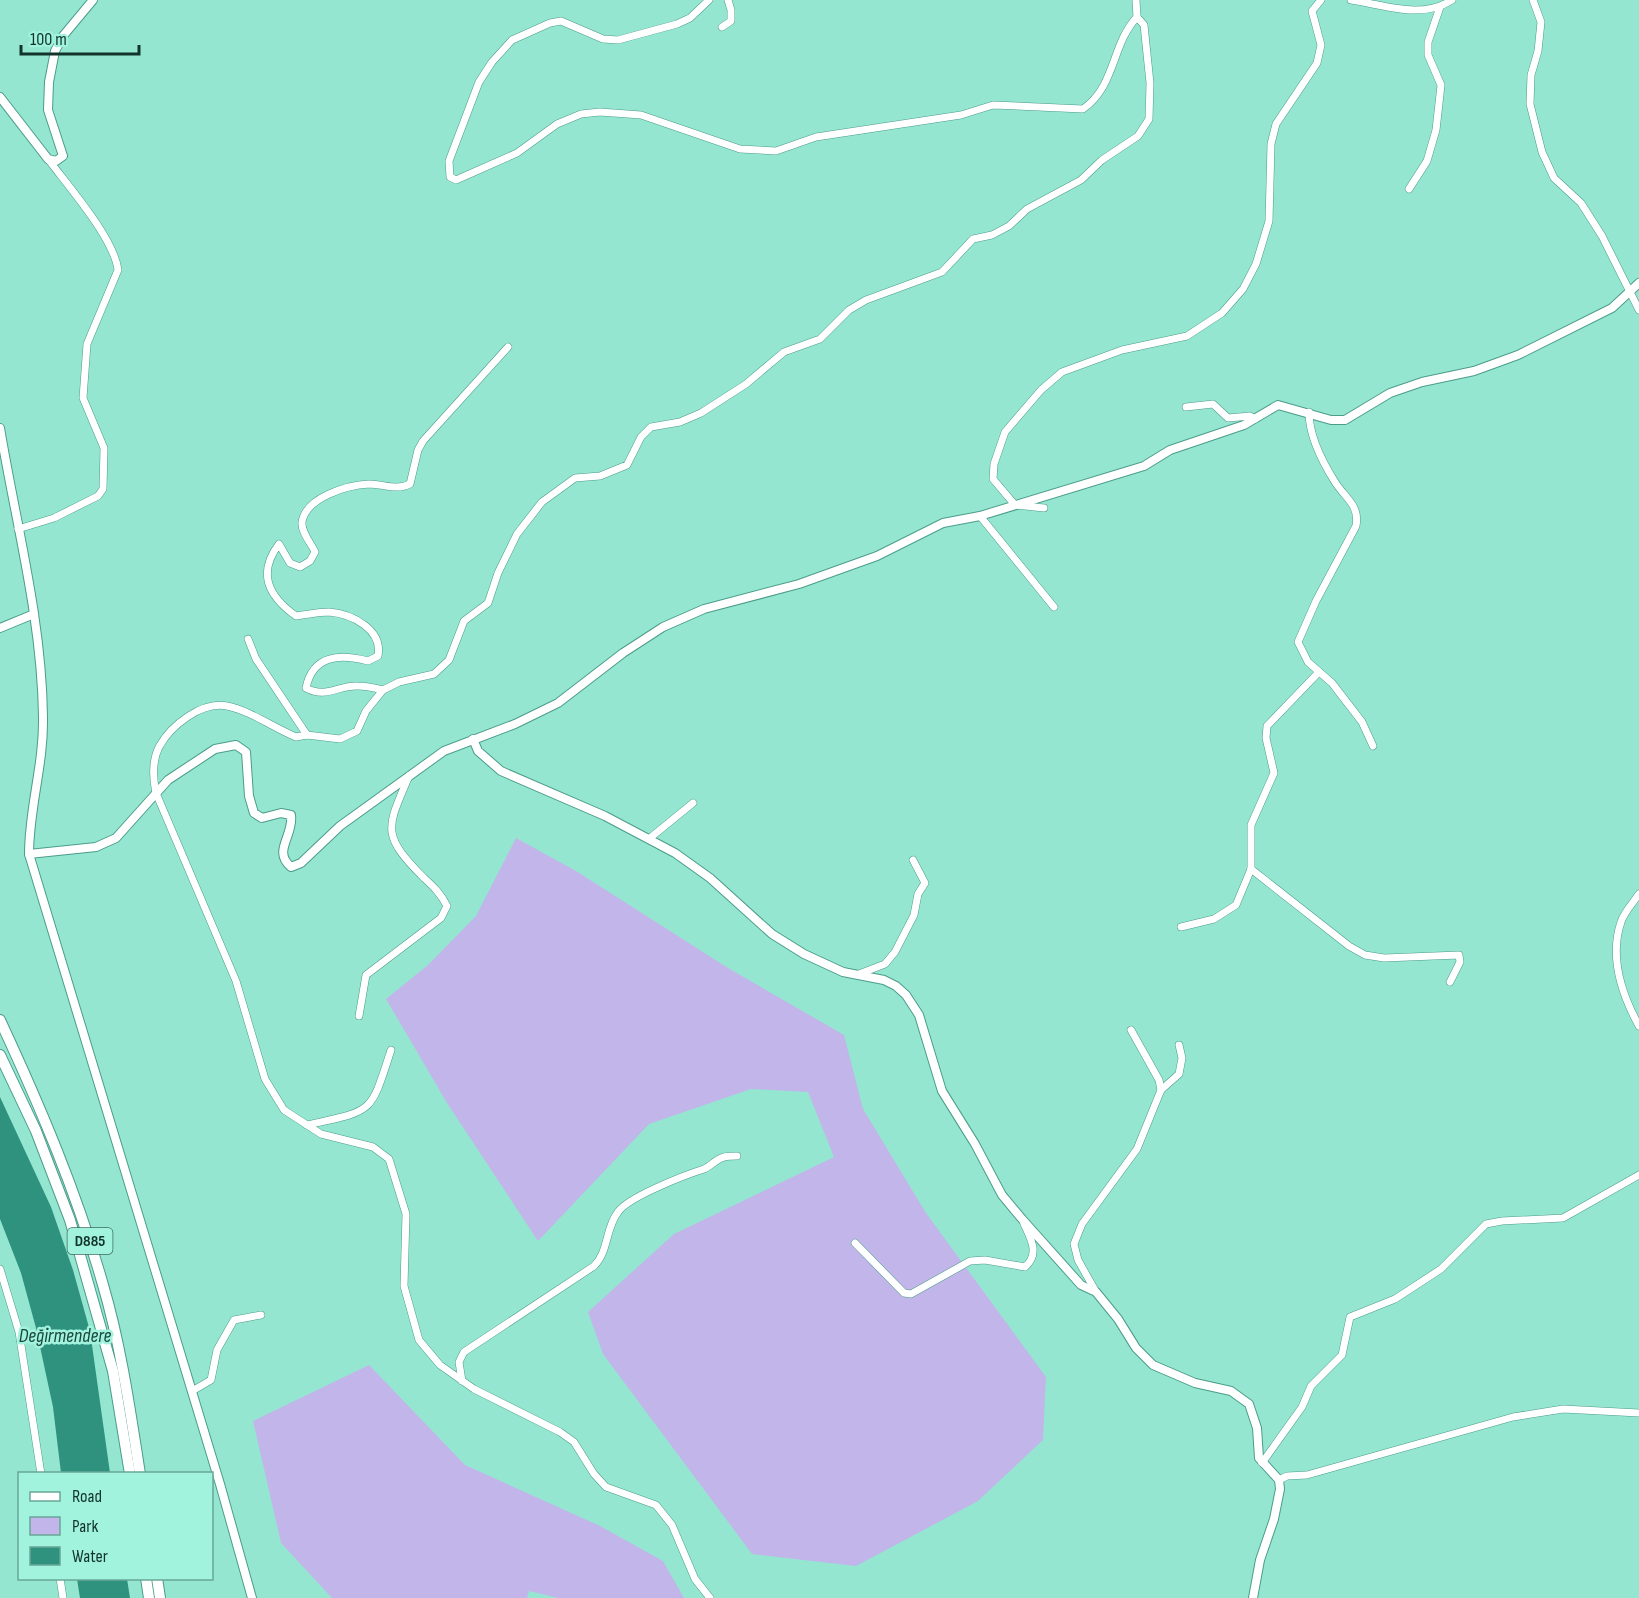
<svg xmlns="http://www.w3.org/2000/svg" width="1639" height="1598" viewBox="0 0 1639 1598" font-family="'Sofia Sans Condensed',sans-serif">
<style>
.green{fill:#c2b5ea}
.water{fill:#2e927e}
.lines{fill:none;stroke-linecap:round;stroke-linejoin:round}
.minor-casing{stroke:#4b9d8a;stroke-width:8}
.tertiary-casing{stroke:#4b9d8a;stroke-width:10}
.trunk-casing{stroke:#4b9d8a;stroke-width:12}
.minor{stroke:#fff;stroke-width:7}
.tertiary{stroke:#fff;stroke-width:8}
.trunk{stroke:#fff;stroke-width:10}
.labels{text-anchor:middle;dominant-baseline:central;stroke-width:5;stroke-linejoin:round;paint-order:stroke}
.shield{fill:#a1f3de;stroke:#3d6d62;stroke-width:1.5}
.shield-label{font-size:16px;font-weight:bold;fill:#12342d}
.water-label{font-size:20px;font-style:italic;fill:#1b463c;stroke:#a1f3de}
</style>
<rect width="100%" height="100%" fill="#94e6d1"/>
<g class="green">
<path d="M516 838 576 871 728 968 844 1035 863 1109 926 1213 1046 1377 1043 1440 978 1501 856 1566 752 1554 603 1354 588 1312 674 1234 834 1157 808 1092 751 1089 649 1124 538 1241 447 1103 386 999 428 965 476 916Z"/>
<path d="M369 1365 465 1465 600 1526 663 1561 684 1598H558L529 1591 527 1598H332L281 1543 253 1421Z"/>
</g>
<g class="water">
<path d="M0 1097 51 1207 73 1270 90 1331 110 1473H61L53 1407 36 1328 21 1273 0 1219Z"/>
<path d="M77 1579H127L130 1598H80Z"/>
</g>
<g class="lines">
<defs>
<g id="minor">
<path d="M709 0 690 18 677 24 618 40 603 39 561 21 550 23 512 40 492 62 479 82 449 161 450 177 456 180 517 153 557 124 581 114 600 112 641 115 740 149 776 151 816 137 961 115 993 105 1083 109C1116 86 1111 45 1137 17L1144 25 1150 83 1149 119 1138 136 1102 160 1081 180 1027 209 1009 226 992 235 973 239 942 272 866 300 849 310 820 339 784 352 746 384 701 413 680 422 651 427 641 437 627 465 600 476 575 478 542 502 517 534 498 573 488 603 464 621 449 660 434 674 399 682 383 690 366 711 357 731 340 739 307 735 296 737C274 728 251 711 227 706 202 701 171 725 159 747 152 761 153 779 156 793L236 981 265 1079 284 1110 321 1134 373 1147 389 1159 406 1214 404 1286 419 1340 440 1365 474 1389 560 1432 574 1442 594 1474 606 1487 656 1505 672 1525 695 1579 710 1598"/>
<path d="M1136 0 1137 17"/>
<path d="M1351 0C1385 5 1421 20 1452 0"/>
<path d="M1533 0 1541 22 1538 51 1531 75 1530 104 1542 152 1554 178 1581 203 1602 236 1639 310"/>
<path d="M722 27 731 21V10L728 0"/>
<path d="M1409 189 1427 161 1436 130 1441 85 1428 55V42L1440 7"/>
<path d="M1186 407 1213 404 1228 418 1250 416 1255 419"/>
<path d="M1309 412C1309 435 1323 463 1335 482 1345 498 1360 505 1356 526L1316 601 1298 642 1308 662 1332 683 1362 722 1373 746"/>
<path d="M1044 508 1015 505 993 479 994 464 1005 432 1041 390 1062 372 1122 350 1187 336 1222 313 1243 289 1256 264 1269 221 1271 144 1276 124 1317 63 1321 45 1312 11 1321 0"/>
<path d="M980 516 1054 607"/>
<path d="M18 529 54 518 98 496 103 489 104 448 83 398 87 344 118 270C114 238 68 186 48 159"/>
<path d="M248 639 256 659 307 735"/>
<path d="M383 690C375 688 366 686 358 686 338 685 326 699 306 688 313 654 341 654 368 661L378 656C383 630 353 614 329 612 318 612 306 615 296 616 268 596 257 573 279 544L290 563 300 567 310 561 315 552C311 543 301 532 302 522 306 497 348 485 369 484 384 484 396 491 410 484L418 450 423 441 508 347"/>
<path d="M650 838 693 803"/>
<path d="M1251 869 1349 946 1365 955 1384 958 1459 955 1460 962 1450 982"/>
<path d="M1639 894C1633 903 1624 912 1621 922 1609 957 1622 995 1639 1026"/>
<path d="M1181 927 1214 919 1236 905 1251 869V825L1274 773 1266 738 1267 726 1318 673"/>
<path d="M859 974 885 964 895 952 914 915 918 894 925 883 913 860"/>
<path d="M359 1016 366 975 441 918 447 906C441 894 434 887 424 878 380 834 387 828 409 776"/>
<path d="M1131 1030 1159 1080 1161 1090"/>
<path d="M307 1125C374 1110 370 1115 391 1050"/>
<path d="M855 1243 904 1293 911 1294 970 1261 985 1260 1025 1267C1040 1254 1031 1239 1024 1224"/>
<path d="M0 1269 19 1332 41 1474"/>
<path d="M1096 1292 1078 1260 1074 1244 1082 1224 1137 1149 1161 1090 1179 1074 1182 1058 1179 1045"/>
<path d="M462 1381 459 1362 464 1352 594 1266C609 1251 605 1229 618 1212 628 1197 685 1175 704 1169 711 1166 716 1159 724 1157 728 1156 733 1156 737 1156"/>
<path d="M192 1391 211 1380 217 1350 234 1320 261 1315"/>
<path d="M1262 1463 1302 1407 1311 1386 1342 1355 1350 1317 1395 1299 1441 1269 1486 1224 1502 1221 1563 1218 1639 1175"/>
<path d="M1279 1480 1287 1476 1307 1475 1513 1417 1563 1409 1639 1413"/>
<path d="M60 1578 63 1598"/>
</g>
<g id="tertiary">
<path d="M0 97 48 159 56 161 63 156 48 110 49 82 55 51 63 36 93 0"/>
<path d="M0 428C16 524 42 620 43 717 44 764 29 808 29 854L220 1484 252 1598"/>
<path d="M0 628 34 614"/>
<path d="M473 739 478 751 501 771 605 816 675 853 710 878 772 934 804 954 843 972 884 980 896 986 906 995 919 1015 942 1091 975 1144 1002 1195 1022 1219 1081 1285 1096 1292 1118 1319 1136 1348 1153 1365 1195 1383 1231 1391 1249 1404 1257 1428 1259 1458 1279 1480 1280 1489 1274 1519 1260 1560 1253 1598"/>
<path d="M29 854 96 847 116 838 168 780 215 749 236 745 246 752 249 796 254 813 262 818 281 813 291 815C294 836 272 851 291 867L301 863 340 826 444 751 515 724 558 703 623 653 663 627 704 609 799 584 877 556 943 523 980 516 1144 466 1170 450 1244 425 1278 405 1331 420H1345L1390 393 1422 382 1474 371 1518 355 1612 308 1639 283"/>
</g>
<g id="trunk">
<path d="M0 1020C40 1106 77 1193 103 1285 121 1346 130 1410 140 1474"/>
<path d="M0 1055 36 1131 70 1220 113 1371 130 1474"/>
<path d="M146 1578 149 1598"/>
<path d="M157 1578 160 1598"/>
</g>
</defs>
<use href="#minor" class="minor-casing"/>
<use href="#tertiary" class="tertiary-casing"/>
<use href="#trunk" class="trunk-casing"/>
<use href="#minor" class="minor"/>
<use href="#tertiary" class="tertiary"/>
<use href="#trunk" class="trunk"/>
</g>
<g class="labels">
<rect class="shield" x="67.5" y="1228" width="45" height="26" rx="4.5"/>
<g class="shield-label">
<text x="90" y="1241">D885</text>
</g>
<g class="water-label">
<text x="65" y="1336">Değirmendere</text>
</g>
</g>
<rect x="18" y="1472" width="195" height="108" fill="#a1f3de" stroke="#68a797" stroke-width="1.5"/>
<rect x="30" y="1492" width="30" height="9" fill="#ffffff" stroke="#68a797" stroke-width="1.5"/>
<text x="72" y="1502" font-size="18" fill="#12342d">Road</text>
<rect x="30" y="1517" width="30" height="18" fill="#c2b5ea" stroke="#68a797" stroke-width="1.5"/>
<text x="72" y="1532" font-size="18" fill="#12342d">Park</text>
<rect x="30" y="1547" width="30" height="18" fill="#2e927e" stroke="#68a797" stroke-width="1.5"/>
<text x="72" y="1562" font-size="18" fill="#12342d">Water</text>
<path d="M21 45v9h118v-9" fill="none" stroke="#12342d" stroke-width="3"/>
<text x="30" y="45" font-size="18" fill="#12342d" stroke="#a1f3de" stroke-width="4.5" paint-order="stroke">100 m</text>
</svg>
